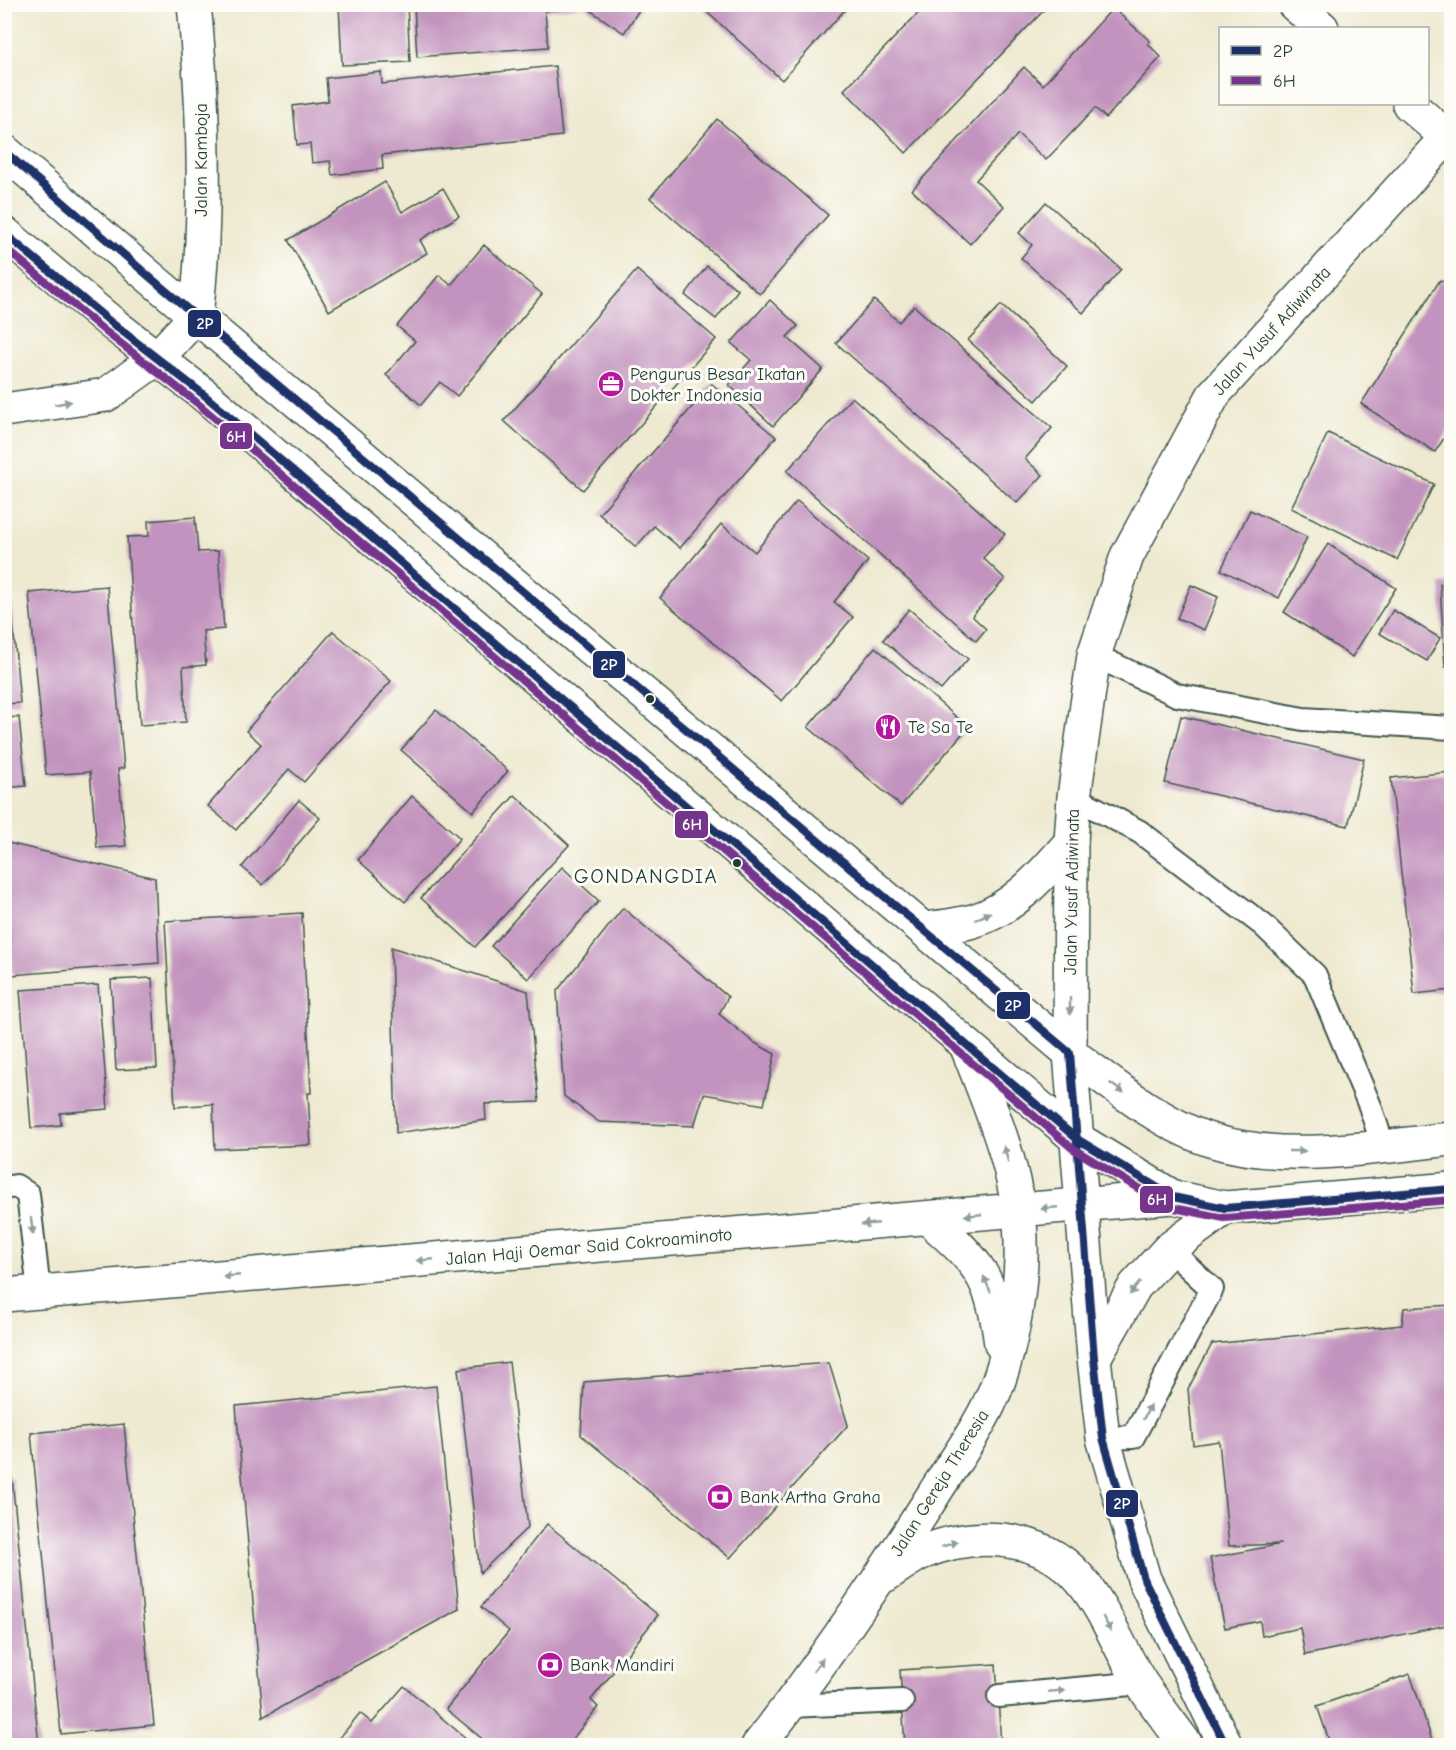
<svg xmlns="http://www.w3.org/2000/svg" width="1456" height="1750" viewBox="0 0 1456 1750" font-family="'Comic Neue',sans-serif">
<style>
.building{fill:#c293be}
.lines{fill:none;stroke-linecap:round;stroke-linejoin:round}
.service-casing{stroke:#3e574b;stroke-width:26}
.minor-casing{stroke:#3e574b;stroke-width:36}
.tertiary-casing{stroke:#3e574b;stroke-width:36}
.primary-casing{stroke:#3e574b;stroke-width:36}
.service{stroke:#fff;stroke-width:22}
.minor{stroke:#fff;stroke-width:33}
.tertiary{stroke:#fff;stroke-width:33}
.primary{stroke:#fff;stroke-width:33}
.bus-1-casing{stroke:#fdfcf7;stroke-width:12}
.bus-2-casing{stroke:#fdfcf7;stroke-width:12}
.bus-1{stroke:#1d3068;stroke-width:8}
.bus-2{stroke:#75358c;stroke-width:8}
.oneway{fill:#8f9e9a}
.bus-dot{fill:#1f3d34;stroke:#fdfcf7;stroke-width:2}
.labels{text-anchor:middle;dominant-baseline:central;stroke-width:6;stroke-linejoin:round;paint-order:stroke}
.street-label{font-size:18px;fill:#1f3d34;stroke:#fdfcf7}
.poi-label{font-size:18px;fill:#1f3d34;stroke:#fdfcf7;text-anchor:start}
.quarter-label{font-size:21px;letter-spacing:1.5px;fill:#1f3d34;stroke:#fdfcf7}
.line-badge{stroke:#fdfcf7;stroke-width:2}
.badge-label{font-size:16px;text-anchor:middle;font-weight:bold;fill:#fff}
</style>
<rect width="100%" height="100%" fill="#fdfcf7"/>
<filter id="ink" filterUnits="userSpaceOnUse"><feTurbulence type="fractalNoise" baseFrequency=".0167" numOctaves="2"/><feDisplacementMap in="SourceGraphic" scale="12" xChannelSelector="R" yChannelSelector="G"/><feConvolveMatrix kernelMatrix="1 2 1 2 8 2 1 2 1" color-interpolation-filters="sRGB"/></filter>
<filter id="wash" filterUnits="userSpaceOnUse"><feTurbulence type="fractalNoise" baseFrequency=".008" numOctaves="4" result="noise"/><feDisplacementMap in="SourceGraphic" scale="24" xChannelSelector="R" yChannelSelector="G"/><feGaussianBlur stdDeviation="1.35" result="paint"/><feColorMatrix in="noise" values="0 0 0 0 0 0 0 0 0 0 0 0 0 0 0 0 0 1.4 0 .05"/><feComposite in="paint" operator="in"/></filter>
<g filter="url(#wash)">
<rect width="100%" height="100%" fill="#eee9d0"/>
<g id="blocks">
<g class="building">
<path d="M339 4H407L410 62 342 65Z"/>
<path d="M581 4H643L624 33Z"/>
<path d="M698 4H850L782 80Z"/>
<path d="M927 4H1050L906 153 844 90Z"/>
<path d="M414 5H581V6L545 11 548 47 417 57Z"/>
<path d="M1113 8 1150 41 1148 44 1161 57 1106 118 1095 108 1046 160 1018 134 976 180 1004 206 970 244 912 190 1024 67 1043 85Z"/>
<path d="M555 66 562 136 382 155 383 169 332 175 330 161 312 163 310 144 297 145 293 106 328 101 326 78 381 72 382 84Z"/>
<path d="M717 119 828 215 760 294 650 198Z"/>
<path d="M385 182 402 212 443 188 459 216 420 240 427 253 329 311 288 240Z"/>
<path d="M1046 202 1121 269 1083 313 1021 258 1032 245 1019 233Z"/>
<path d="M484 245 542 294 457 396 440 382 421 405 386 375 415 341 397 326 439 275 451 285Z"/>
<path d="M707 266 738 290 716 319 685 295Z"/>
<path d="M637 270 716 339 583 490 504 421Z"/>
<path d="M1440 280 1452 287V426L1435 452 1361 404Z"/>
<path d="M770 300 798 326 787 337 823 369 773 426 729 385 751 360 731 343Z"/>
<path d="M874 300 899 322 914 306 1052 428 1025 459 1043 475 1017 503 836 343Z"/>
<path d="M1001 305 1067 366 1036 401 968 340Z"/>
<path d="M712 384 776 437 680 548 654 526 636 547 599 514Z"/>
<path d="M852 397 1005 534 983 558 1005 579 972 616 986 629 976 641 787 471Z"/>
<path d="M1328 433 1434 484 1397 560 1291 508Z"/>
<path d="M797 501 868 561 834 602 853 617 782 701 660 598 721 524 755 552Z"/>
<path d="M1250 510 1307 537 1279 598 1221 570Z"/>
<path d="M195 517 198 552 218 551 224 629 203 631 206 665 183 667 186 722 140 725 127 537 149 536 148 521Z"/>
<path d="M1328 544 1396 588 1352 657 1284 612Z"/>
<path d="M1452 583V666L1445 667 1440 584Z"/>
<path d="M1191 585 1218 597 1204 630 1177 618Z"/>
<path d="M107 586 124 768 118 769 126 846 97 848 90 772 46 775 29 593Z"/>
<path d="M11 601 20 703 4 704V602Z"/>
<path d="M909 609 968 659 941 690 883 640Z"/>
<path d="M1393 610 1440 638 1427 661 1379 633Z"/>
<path d="M333 631 391 681 304 782 289 769 236 830 208 806 261 744 246 731Z"/>
<path d="M875 647 968 727 901 806 808 727Z"/>
<path d="M436 710 508 771 473 812 401 750Z"/>
<path d="M1181 716 1364 759 1348 826 1165 783Z"/>
<path d="M19 717 26 786 4 788V718Z"/>
<path d="M1452 772V990L1414 994 1391 778Z"/>
<path d="M515 795 569 845 475 947 421 898Z"/>
<path d="M412 796 460 838 405 902 358 860Z"/>
<path d="M299 800 320 818 263 885 242 867Z"/>
<path d="M4 842 155 878 159 963 12 975Z"/>
<path d="M562 867 599 901 528 979 491 946Z"/>
<path d="M623 908 728 997 719 1014 753 1042 775 1054 764 1105 704 1094 694 1126 599 1122 564 1096 557 991Z"/>
<path d="M302 913 311 1093H308L311 1145 215 1149 213 1104 175 1107 165 921Z"/>
<path d="M391 947 528 991 539 1102 485 1104 486 1120 396 1133Z"/>
<path d="M152 978 157 1068 116 1070 111 980Z"/>
<path d="M98 985 108 1109 60 1113 61 1125 31 1128 20 990Z"/>
<path d="M1452 1305V1624L1305 1655 1300 1628 1262 1636 1260 1621 1225 1628 1210 1558 1281 1544 1229 1546 1219 1441 1193 1445 1188 1389 1212 1344 1402 1325 1404 1308Z"/>
<path d="M509 1362 528 1527 480 1573 458 1369Z"/>
<path d="M829 1363 848 1425 730 1558 581 1435 584 1382Z"/>
<path d="M436 1386 459 1609 263 1717 236 1406Z"/>
<path d="M124 1424 154 1725 61 1734 31 1433Z"/>
<path d="M4 1478H12L39 1746H4Z"/>
<path d="M547 1524 658 1615 591 1700 598 1707 567 1746H491L446 1709 509 1631 481 1607Z"/>
<path d="M996 1664 1001 1746H905L900 1670Z"/>
<path d="M1410 1674 1434 1746H1331L1317 1706Z"/>
<path d="M404 1686 475 1746H333L360 1713 372 1723Z"/>
</g>
</g>
</g>
<g filter="url(#ink)">
<use href="#blocks" fill-opacity="0" stroke="#3e574b" stroke-width="1.5"/>
<g class="lines">
<defs>
<g id="service">
<path d="M1094 655 1177 695 1303 719 1452 728"/>
<path d="M1074 797 1140 832 1263 925 1315 975 1370 1106 1383 1146"/>
<path d="M4 1188 16 1186 28 1194 39 1292"/>
<path d="M1103 1438 1133 1437 1212 1289 1169 1249"/>
<path d="M999 1696 1142 1683"/>
<path d="M790 1706 902 1701"/>
</g>
<g id="minor">
<path d="M194 4C204 107 208 214 196 316"/>
<path d="M1294 4 1322 28"/>
<path d="M1409 104 1447 137 1452 132"/>
</g>
<g id="tertiary">
<path d="M4 410 106 395 156 359 196 316"/>
<path d="M929 1219C979 1263 992 1276 1001 1344"/>
<path d="M4 1295 1173 1197"/>
<path d="M886 1575C897 1568 909 1559 921 1553 972 1531 1039 1533 1078 1577 1105 1607 1119 1649 1141 1683 1155 1704 1172 1725 1187 1746"/>
<path d="M758 1746C821 1666 878 1582 932 1497 951 1466 974 1436 989 1404 1008 1366 1020 1301 1021 1259 1024 1184 993 1113 966 1045"/>
<path d="M1226 1746 1144 1579 1103 1438 1094 1358 1070 1053 1071 842 1074 797 1094 655 1127 556 1214 394 1447 137 1452 140"/>
</g>
<g id="primary">
<path d="M4 151 152 279 1070 1053C1111 1083 1162 1125 1210 1140 1287 1164 1373 1147 1452 1139"/>
<path d="M4 233 113 324 203 394 1077 1139 1173 1197 1225 1208 1452 1189"/>
<path d="M926 929C942 927 958 925 973 921 1014 909 1044 873 1071 842"/>
<path d="M1094 1358 1135 1286 1169 1249 1225 1208"/>
</g>
</defs>
<use href="#service" class="service-casing"/>
<use href="#minor" class="minor-casing"/>
<use href="#tertiary" class="tertiary-casing"/>
<use href="#primary" class="primary-casing"/>
<use href="#service" class="service"/>
<use href="#minor" class="minor"/>
<use href="#tertiary" class="tertiary"/>
<use href="#primary" class="primary"/>
<defs>
<g id="bus-1">
<path d="M4 151 152 279 1070 1053 1094 1358 1103 1438 1144 1579 1226 1746"/>
<path d="M4 233 113 324 203 394 1077 1139 1173 1197 1225 1208 1452 1189"/>
</g>
<path id="bus-2" d="M4 247 106 332 196 402 1072 1148 1169 1207 1224 1218 1452 1200"/>
</defs>
<use href="#bus-1" class="bus-1-casing"/>
<use href="#bus-2" class="bus-2-casing"/>
<use href="#bus-1" class="bus-1"/>
<use href="#bus-2" class="bus-2"/>
</g>
<defs><path id="oneway-solid" d="M-6-.8H1V-3.2L6.5 0L1 3.2V.8H-6Z" transform="scale(1.5)"/></defs>
<g class="oneway">
<use href="#oneway-solid" transform="translate(63 403) rotate(-10)"/>
<use href="#oneway-solid" transform="translate(983 916) rotate(-26)"/>
<use href="#oneway-solid" transform="translate(1070 1006) rotate(90)"/>
<use href="#oneway-solid" transform="translate(1117 1088) rotate(35)"/>
<use href="#oneway-solid" transform="translate(1297 1151)"/>
<use href="#oneway-solid" transform="translate(1006 1154) rotate(-106)"/>
<use href="#oneway-solid" transform="translate(1049 1208) rotate(175)"/>
<use href="#oneway-solid" transform="translate(973 1215) rotate(175)"/>
<use href="#oneway-solid" transform="translate(870 1224) rotate(175)"/>
<use href="#oneway-solid" transform="translate(32 1226) rotate(83)"/>
<use href="#oneway-solid" transform="translate(425 1260) rotate(175)"/>
<use href="#oneway-solid" transform="translate(231 1276) rotate(175)"/>
<use href="#oneway-solid" transform="translate(987 1284) rotate(-114)"/>
<use href="#oneway-solid" transform="translate(1135 1288) rotate(128)"/>
<use href="#oneway-solid" transform="translate(1147 1412) rotate(-62)"/>
<use href="#oneway-solid" transform="translate(950 1544) rotate(-18)"/>
<use href="#oneway-solid" transform="translate(1107 1624) rotate(60)"/>
<use href="#oneway-solid" transform="translate(818 1665) rotate(-55)"/>
<use href="#oneway-solid" transform="translate(1057 1691) rotate(-5)"/>
</g>
</g>
<defs>
<symbol id="office-disc" viewBox="-11 -11 22 22"><circle r="9.5" fill="#b5179e" stroke="#fdfcf7"/><path d="M-6-3h4V-5.5h4V-3h4V5H-6ZM-1-4.5V-3h2v-1.5ZM-6 0V1H6V0Z" fill="#fff"/></symbol>
<symbol id="restaurant-disc" viewBox="-11 -11 22 22"><circle r="9.5" fill="#b5179e" stroke="#fdfcf7"/><path d="M-5-6h1v4h1v-4h1v4h1v-4h1v5L-1.5 .5V6h-2V.5L-5-1ZM5-6V6H3V1.5H1.5Q1.5-4 5-6Z" fill="#fff"/></symbol>
<symbol id="bank-disc" viewBox="-11 -11 22 22"><circle r="9.5" fill="#b5179e" stroke="#fdfcf7"/><path d="M-6-4H6V4H-6ZM0-2.3a2.3 2.3 0 1 0 0 4.6a2.3 2.3 0 1 0 0-4.6Z" fill="#fff"/></symbol>
</defs>
<g fill-rule="evenodd">
<use href="#office-disc" x="596" y="369" width="30" height="30"/>
<use href="#restaurant-disc" x="873" y="712" width="30" height="30"/>
<use href="#bank-disc" x="705" y="1482" width="30" height="30"/>
<use href="#bank-disc" x="535" y="1650" width="30" height="30"/>
</g>
<g class="bus-dot">
<circle cx="650" cy="699" r="5"/>
<circle cx="737" cy="863" r="5"/>
</g>
<g class="labels">
<g class="street-label">
<text transform="translate(201 160) rotate(-90)">Jalan Kamboja</text>
<text transform="translate(1272 331) rotate(-48)">Jalan Yusuf Adiwinata</text>
<text transform="translate(1072 892) rotate(-89)">Jalan Yusuf Adiwinata</text>
<text transform="translate(589 1247) rotate(-5)">Jalan Haji Oemar Said Cokroaminoto</text>
<text transform="translate(940 1483) rotate(-58)">Jalan Gereja Theresia</text>
</g>
<g class="poi-label">
<text x="630" y="374">Pengurus Besar Ikatan<tspan x="630" dy="21">Dokter Indonesia</tspan></text>
<text x="908" y="727">Te Sa Te</text>
<text x="740" y="1497">Bank Artha Graha</text>
<text x="570" y="1665">Bank Mandiri</text>
</g>
<g class="quarter-label">
<text x="646" y="876">GONDANGDIA</text>
</g>
</g>
<g class="line-badge">
<rect x="187" y="309" width="35" height="29" rx="6" fill="#1d3068"/>
<rect x="219" y="422" width="34" height="28" rx="6" fill="#75358c"/>
<rect x="592" y="650" width="34" height="29" rx="6" fill="#1d3068"/>
<rect x="674" y="810" width="35" height="29" rx="6" fill="#75358c"/>
<rect x="996" y="991" width="35" height="29" rx="6" fill="#1d3068"/>
<rect x="1139" y="1185" width="35" height="29" rx="6" fill="#75358c"/>
<rect x="1105" y="1489" width="34" height="29" rx="6" fill="#1d3068"/>
</g>
<g class="badge-label">
<text x="205" y="329">2P</text>
<text x="236" y="442">6H</text>
<text x="609" y="670">2P</text>
<text x="692" y="830">6H</text>
<text x="1013" y="1011">2P</text>
<text x="1157" y="1205">6H</text>
<text x="1122" y="1509">2P</text>
</g>
<rect width="1456" height="1750" fill="none" stroke="#fdfcf7" stroke-width="24"/>
<rect x="1219" y="27" width="210" height="78" fill="#fdfcf7" stroke="#a4b0a9" stroke-width="1.5"/>
<rect x="1231" y="46" width="30" height="9" fill="#1d3068" stroke="#a4b0a9" stroke-width="1.5"/>
<text x="1273" y="57" font-size="18" fill="#1f3d34">2P</text>
<rect x="1231" y="76" width="30" height="9" fill="#75358c" stroke="#a4b0a9" stroke-width="1.5"/>
<text x="1273" y="87" font-size="18" fill="#1f3d34">6H</text>
</svg>
